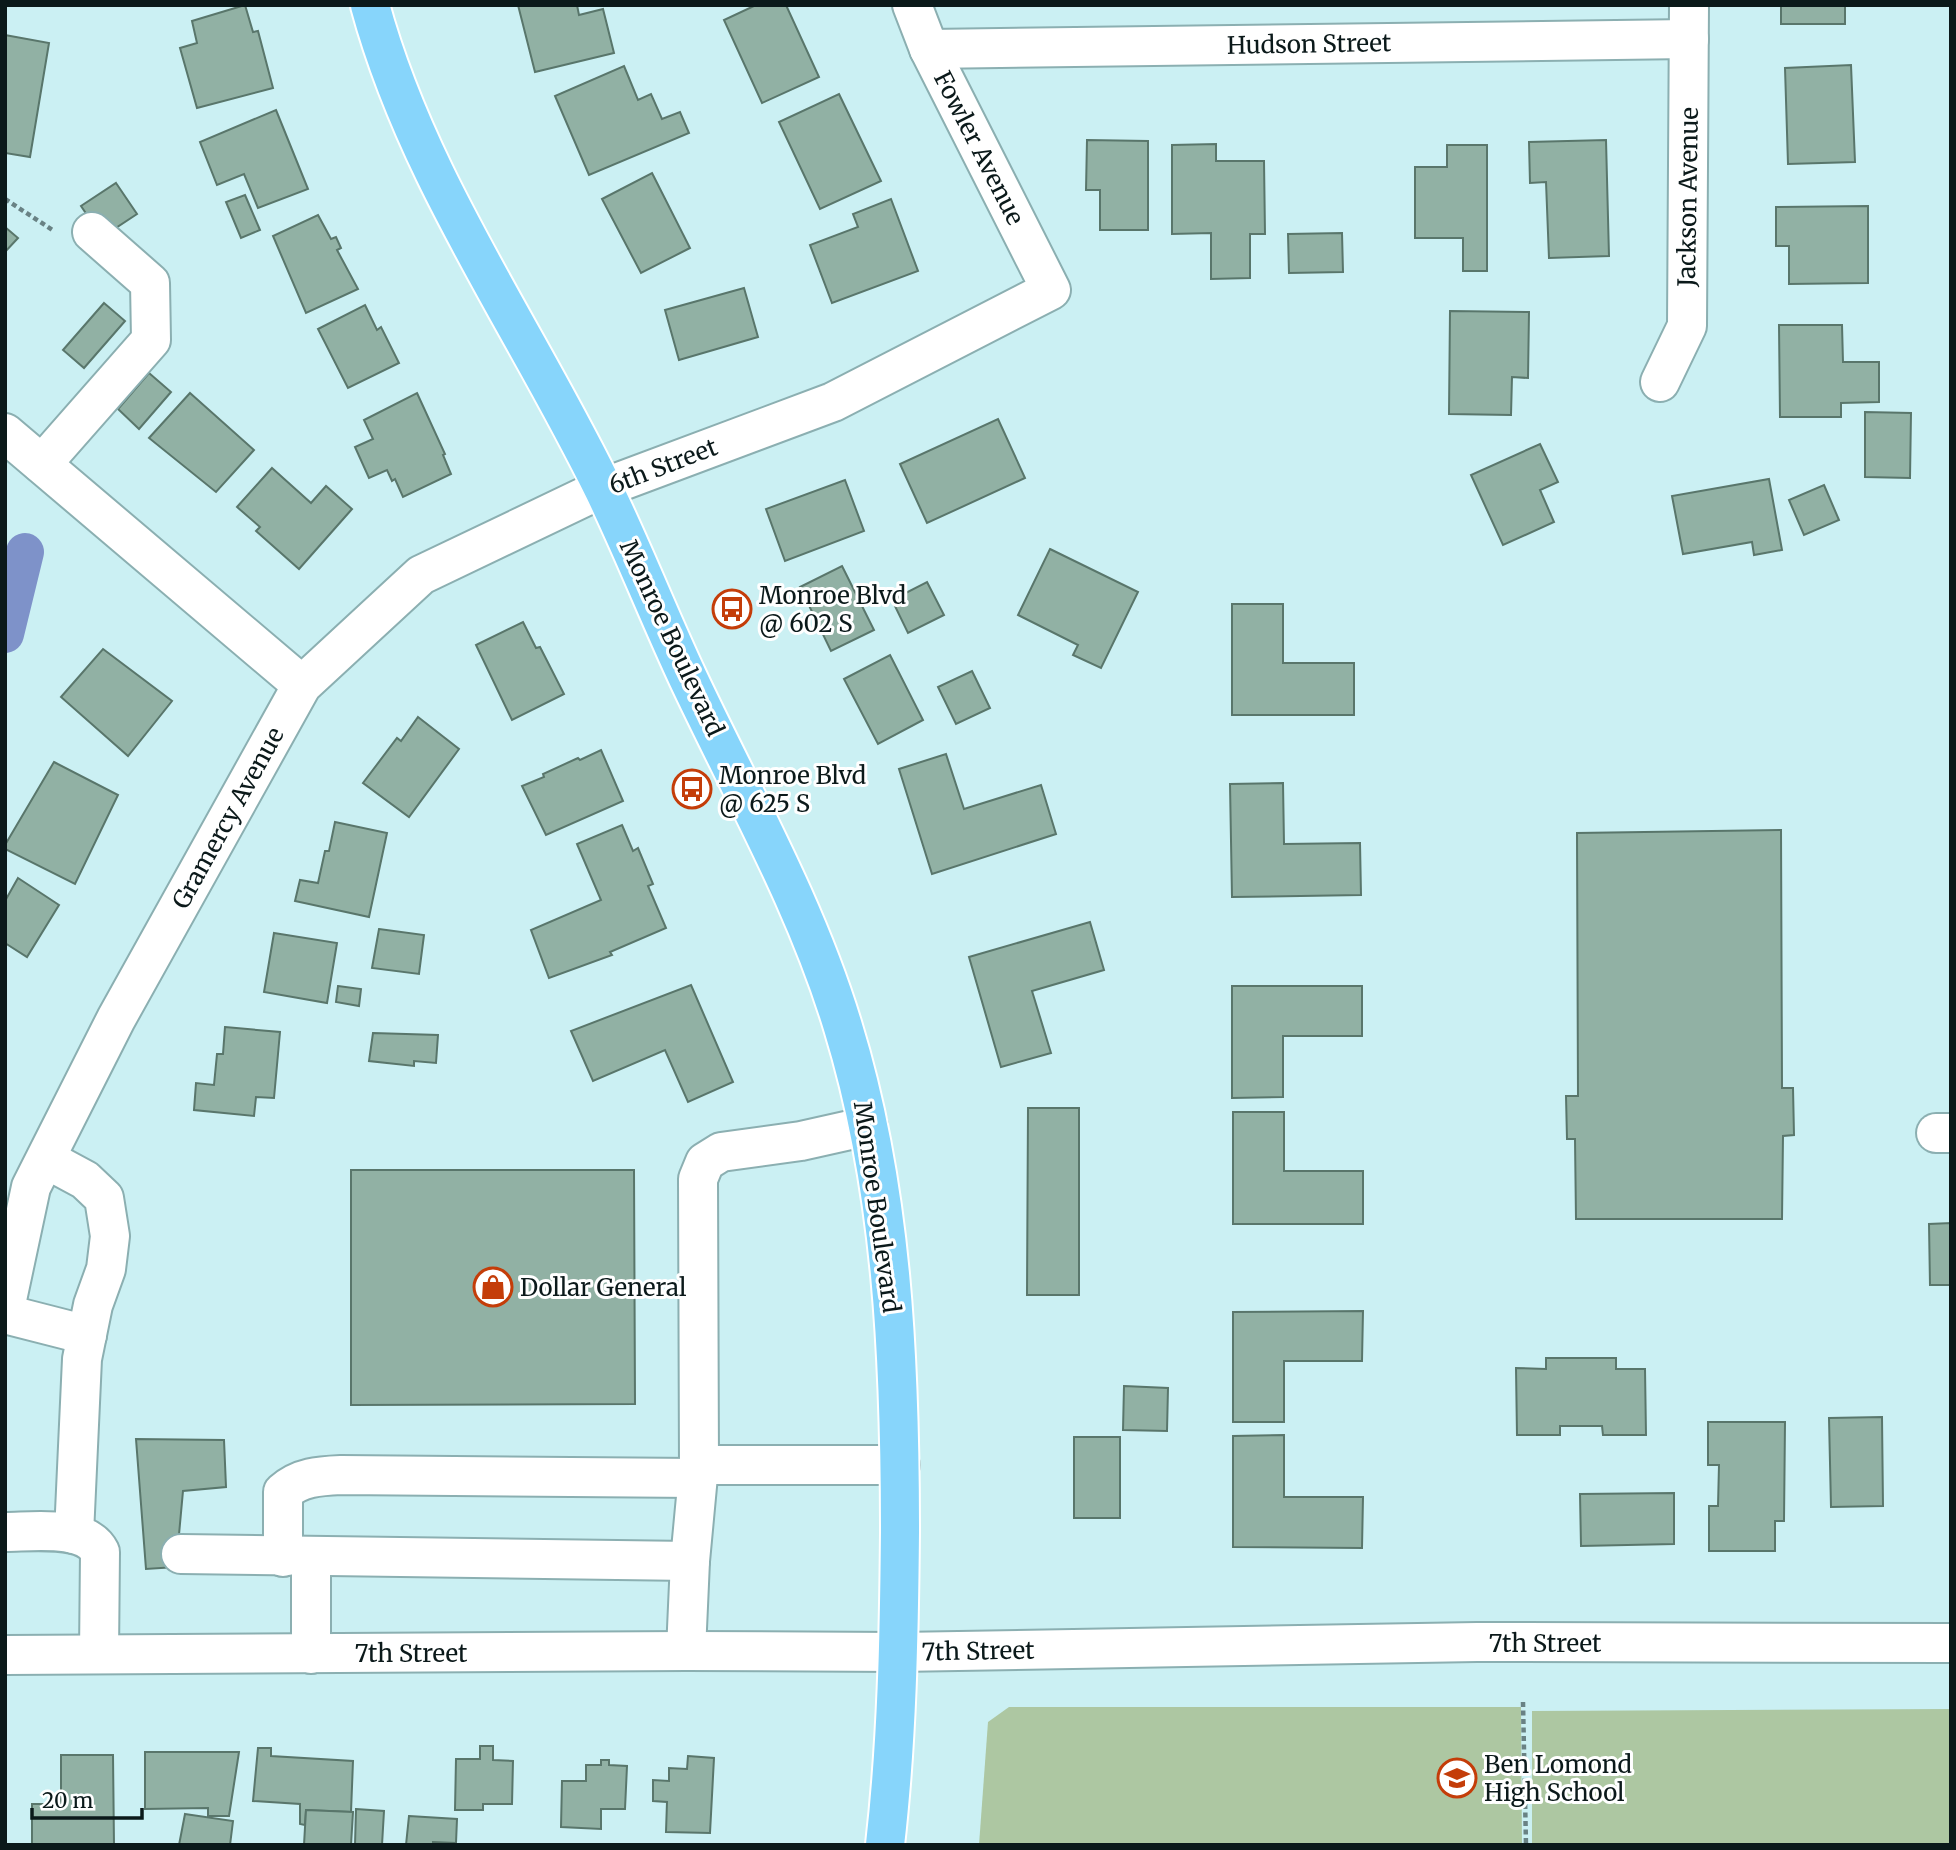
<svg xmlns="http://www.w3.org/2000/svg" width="1956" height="1850" viewBox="0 0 1956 1850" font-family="Merriweather,serif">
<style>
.green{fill:#adc7a2}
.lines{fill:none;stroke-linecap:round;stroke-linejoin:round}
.canal{stroke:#7e92c9;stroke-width:38}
.building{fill:#91b1a4;stroke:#59766b;stroke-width:2}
.minor-casing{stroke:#8bafb1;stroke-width:42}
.major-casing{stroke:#fff;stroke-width:42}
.path{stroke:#698284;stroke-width:4.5;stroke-dasharray:5 3.5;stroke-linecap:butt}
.minor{stroke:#fff;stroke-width:38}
.major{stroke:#87d5fb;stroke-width:38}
.labels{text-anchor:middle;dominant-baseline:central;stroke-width:6;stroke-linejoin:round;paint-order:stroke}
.street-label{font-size:24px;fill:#0b191a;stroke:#fff}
.poi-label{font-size:24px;fill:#0b191a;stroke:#fff;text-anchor:start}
</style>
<rect width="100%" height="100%" fill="#cbf0f3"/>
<g class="green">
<path d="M1009 1707H1521L1522 1845H979L988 1722Z"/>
<path d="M1951 1709V1845H1532V1711Z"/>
</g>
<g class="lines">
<path class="canal" d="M5 634 25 552"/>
</g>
<g class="building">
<path d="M245 5 253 32 258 31 273 88 197 108 180 48 197 43 192 21Z"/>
<path d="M518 5H577L579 15 603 9 614 53 535 72Z"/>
<path d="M756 5H786L819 77 762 103 724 20Z"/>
<rect x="1781" y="5" width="64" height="19"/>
<path d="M5 35 49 43 30 157 5 153Z"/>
<path d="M1851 65 1855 162 1788 164 1785 68Z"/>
<path d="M624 66 638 100 651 94 662 119 680 112 689 133 589 175 555 96Z"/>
<path d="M839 94 881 181 820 209 779 122Z"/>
<path d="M276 110 308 189 258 208 244 174 217 185 200 142Z"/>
<path d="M1087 140 1148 141V230H1100V190H1086Z"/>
<path d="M1606 140 1609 256 1549 258 1546 182 1530 183 1529 142Z"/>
<path d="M1216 144V161H1264L1265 234H1250V278L1211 279V233L1172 234V145Z"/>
<path d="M1447 145H1487V271H1463V238H1415V167H1447Z"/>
<path d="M652 173 690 248 641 273 602 199Z"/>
<path d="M116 183 137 214 102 237 81 206Z"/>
<path d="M245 195 260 230 241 238 226 202Z"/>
<path d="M891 199 918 271 832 303 810 245 858 227 853 214Z"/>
<path d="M1868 206V283L1789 284V246H1776V207Z"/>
<path d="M318 215 331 239 336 237 341 248 337 250 358 289 306 313 273 236Z"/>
<path d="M5 227 18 238 5 252Z"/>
<path d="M1342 233 1343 272 1289 273 1288 234Z"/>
<path d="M744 288 758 337 679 360 665 310Z"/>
<path d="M104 303 125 321 84 368 63 350Z"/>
<path d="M365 305 377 330 381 327 399 363 348 388 318 329Z"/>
<path d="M1450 311 1529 312 1528 378 1512 377 1511 415 1449 414Z"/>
<path d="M1779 325H1842L1843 362H1879V402L1841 403V417H1780Z"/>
<path d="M149 373 171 392 139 429 118 409Z"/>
<path d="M190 393 254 450 216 492 149 438Z"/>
<path d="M417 393 445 454 443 455 451 474 403 497 395 479 392 481 387 470 369 478 355 447 373 439 364 420Z"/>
<path d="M1865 412 1911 413 1910 478 1865 477Z"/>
<path d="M998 419 1025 478 927 523 900 464Z"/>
<path d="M1540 444 1558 482 1540 490 1554 522 1503 545 1471 475Z"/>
<path d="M272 468 311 503 326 486 352 509 299 569 256 531 260 527 237 507Z"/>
<path d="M1769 479 1782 550 1754 555 1752 542 1683 554 1672 496Z"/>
<path d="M845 480 864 531 785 561 766 509Z"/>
<path d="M1824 485 1839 520 1804 535 1789 500Z"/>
<path d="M1050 549 1138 592 1101 668 1073 655 1078 645 1018 615Z"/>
<path d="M842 566 874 630 831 651 800 587Z"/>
<path d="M927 582 944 615 908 633 892 600Z"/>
<path d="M1232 604H1283V663H1354V715H1232Z"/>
<path d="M523 622 536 648 540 647 564 694 512 720 476 645Z"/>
<path d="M103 649 172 701 128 756 61 697Z"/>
<path d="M890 655 923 720 878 744 844 679Z"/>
<path d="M972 671 990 708 956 724 938 687Z"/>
<path d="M418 717 459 749 409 817 363 783 397 738 401 741Z"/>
<path d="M601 750 623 801 546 835 522 786 544 777 543 774 578 758 580 760Z"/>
<path d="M946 754 964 809 1041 785 1056 834 932 874 899 769Z"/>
<path d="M54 762 118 795 75 884 5 849V845Z"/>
<path d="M1283 783 1284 844 1360 843 1361 895 1232 897 1230 784Z"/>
<path d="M335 822 387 833 369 917 295 901 300 880 318 883 325 851H329Z"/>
<path d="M622 825 633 851 638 848 653 884 648 886 666 928 610 952 612 955 549 978 531 930 601 900 577 844Z"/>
<path d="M1781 830 1782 1088H1793L1794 1135 1783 1136 1782 1219H1576L1575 1139H1567L1566 1096H1578L1577 833Z"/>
<path d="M18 878 59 905 27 957 5 943V901Z"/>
<path d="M1090 922 1104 970 1032 991 1051 1053 1001 1067 969 957Z"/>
<path d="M379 929 424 935 419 974 372 968Z"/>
<path d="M274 933 337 943 327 1003 264 992Z"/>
<path d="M691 985 733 1082 688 1102 665 1050 593 1081 571 1031Z"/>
<path d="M338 986 361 989 359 1006 336 1002Z"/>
<path d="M1232 986H1362V1036H1283V1097L1232 1098Z"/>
<path d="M225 1027 280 1032 274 1098 256 1097 254 1116 194 1110 196 1083 214 1085 217 1054H223Z"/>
<path d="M373 1033 438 1035 436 1063 414 1061V1066L369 1061Z"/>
<path d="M1028 1108H1079V1295H1027Z"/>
<path d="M1233 1112H1284V1171H1363V1224H1233Z"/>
<path d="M351 1170H634L635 1404 351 1405Z"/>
<path d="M1951 1223V1285H1930L1929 1224Z"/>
<path d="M1363 1311 1362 1361H1284V1422H1233V1312Z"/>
<path d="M1546 1358H1616V1369H1645L1646 1435H1603L1602 1426H1560V1435H1517L1516 1368 1546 1369Z"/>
<path d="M1124 1386 1168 1388 1167 1431 1123 1430Z"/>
<path d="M1882 1417 1883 1506 1831 1507 1829 1418Z"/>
<path d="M1708 1422H1785L1784 1521H1775V1551H1709V1506H1718L1719 1465H1708Z"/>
<path d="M1284 1435V1497H1363L1362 1548 1233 1547V1436Z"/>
<rect x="1074" y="1437" width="46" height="81"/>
<path d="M136 1439 224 1440 226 1487 183 1491 176 1567 146 1569Z"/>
<path d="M1674 1493V1544L1581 1546 1580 1494Z"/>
<path d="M480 1746H493V1760L513 1761 512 1804H483V1810H455L456 1759H480Z"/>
<path d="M258 1748H271V1756L353 1761 351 1812 306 1810 305 1825 300 1824V1804L253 1801Z"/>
<path d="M145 1752H239L229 1816H208V1808L145 1809Z"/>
<path d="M61 1755H113L114 1845H32V1804H61Z"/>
<path d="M688 1756 714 1758 710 1833 666 1832 667 1802 653 1801V1780L669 1781V1768L687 1769Z"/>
<path d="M601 1760H609V1765L627 1766 625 1809H601V1829L561 1827 562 1781H586V1765H601Z"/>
<path d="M356 1809 384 1811 382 1845H355Z"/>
<path d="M306 1810 353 1812 351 1845H304Z"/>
<path d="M185 1814 233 1821 230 1845H179Z"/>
<path d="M409 1816 457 1819 456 1843 433 1842V1845H406Z"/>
</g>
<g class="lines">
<defs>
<g id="minor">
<path d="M929 49 1689 39"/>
<path d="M1660 382 1687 326 1689 5"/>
<path d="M5 433 302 685"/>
<path d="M42 464 151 340 150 283 92 232"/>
<path d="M1936 1133H1951"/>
<path d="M46 1159 85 1180 104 1198 110 1236 106 1269 93 1305 82 1359 74 1534"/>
<path d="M5 1309 31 1187 116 1019 302 685 421 575 603 488 833 402 1051 290 929 49 912 5"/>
<path d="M5 1314 87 1335"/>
<path d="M699 1465H900"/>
<path d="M5 1532C32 1532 86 1524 100 1552L99 1654"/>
<path d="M181 1554 690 1561"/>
<path d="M283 1557V1492C300 1477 319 1476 341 1475L697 1478"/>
<path d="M311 1557V1654"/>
<path d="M686 1651 690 1561 699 1465 698 1179 705 1162 721 1152 801 1141 868 1126"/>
<path d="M5 1655 686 1651 899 1652 1477 1642 1951 1643"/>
</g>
<path id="major" d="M370 5C417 179 526 329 604 490 634 552 659 616 688 678 742 793 806 904 843 1027 893 1190 900 1362 900 1532 899 1636 897 1741 885 1845"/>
</defs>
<use href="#minor" class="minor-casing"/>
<use href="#major" class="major-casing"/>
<g class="path">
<path d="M5 199 54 231"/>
<path d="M1523 1702 1526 1845"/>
</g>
<use href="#minor" class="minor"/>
<use href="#major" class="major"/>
</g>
<defs>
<symbol id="bus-ring" viewBox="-11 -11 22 22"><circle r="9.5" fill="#fff" stroke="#c43d09" stroke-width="1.5"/><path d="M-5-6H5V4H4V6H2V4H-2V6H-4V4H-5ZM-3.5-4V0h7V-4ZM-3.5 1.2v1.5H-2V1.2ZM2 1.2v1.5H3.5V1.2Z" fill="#c43d09"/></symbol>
<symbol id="shop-ring" viewBox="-11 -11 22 22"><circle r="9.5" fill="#fff" stroke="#c43d09" stroke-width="1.5"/><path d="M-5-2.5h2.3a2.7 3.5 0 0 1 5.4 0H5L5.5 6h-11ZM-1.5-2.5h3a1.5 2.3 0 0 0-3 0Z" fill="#c43d09"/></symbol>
<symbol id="school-ring" viewBox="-11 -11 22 22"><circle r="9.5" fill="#fff" stroke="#c43d09" stroke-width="1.5"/><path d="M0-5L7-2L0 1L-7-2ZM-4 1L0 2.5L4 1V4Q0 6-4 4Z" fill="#c43d09"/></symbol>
</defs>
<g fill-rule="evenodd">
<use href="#bus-ring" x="710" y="587" width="44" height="44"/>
<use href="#bus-ring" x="670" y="767" width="44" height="44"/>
<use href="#shop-ring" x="471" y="1265" width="44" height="44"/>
<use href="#school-ring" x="1435" y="1756" width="44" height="44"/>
</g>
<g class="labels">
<g class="street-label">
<text transform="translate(1309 44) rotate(-1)">Hudson Street</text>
<text transform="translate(979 148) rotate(63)">Fowler Avenue</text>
<text transform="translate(1688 197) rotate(-89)">Jackson Avenue</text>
<text transform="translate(663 466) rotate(-21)">6th Street</text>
<text transform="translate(672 638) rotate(65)">Monroe Boulevard</text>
<text transform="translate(228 818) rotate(-61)">Gramercy Avenue</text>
<text transform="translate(877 1207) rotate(82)">Monroe Boulevard</text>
<text x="1545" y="1643">7th Street</text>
<text transform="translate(978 1651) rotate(-1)">7th Street</text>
<text x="411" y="1653">7th Street</text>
</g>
<g class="poi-label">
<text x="759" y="595">Monroe Blvd<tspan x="759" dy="28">@ 602 S</tspan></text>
<text x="719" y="775">Monroe Blvd<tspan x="719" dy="28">@ 625 S</tspan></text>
<text x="520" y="1287">Dollar General</text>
<text x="1484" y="1764">Ben Lomond<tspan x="1484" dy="28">High School</tspan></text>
</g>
</g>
<rect width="1956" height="1850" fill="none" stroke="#0b191a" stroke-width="14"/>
<path d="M32 1808v10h110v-10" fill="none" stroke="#0b191a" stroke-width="3.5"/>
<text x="42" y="1808" font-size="21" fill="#0b191a" stroke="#ffffff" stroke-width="5" paint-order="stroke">20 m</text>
</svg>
